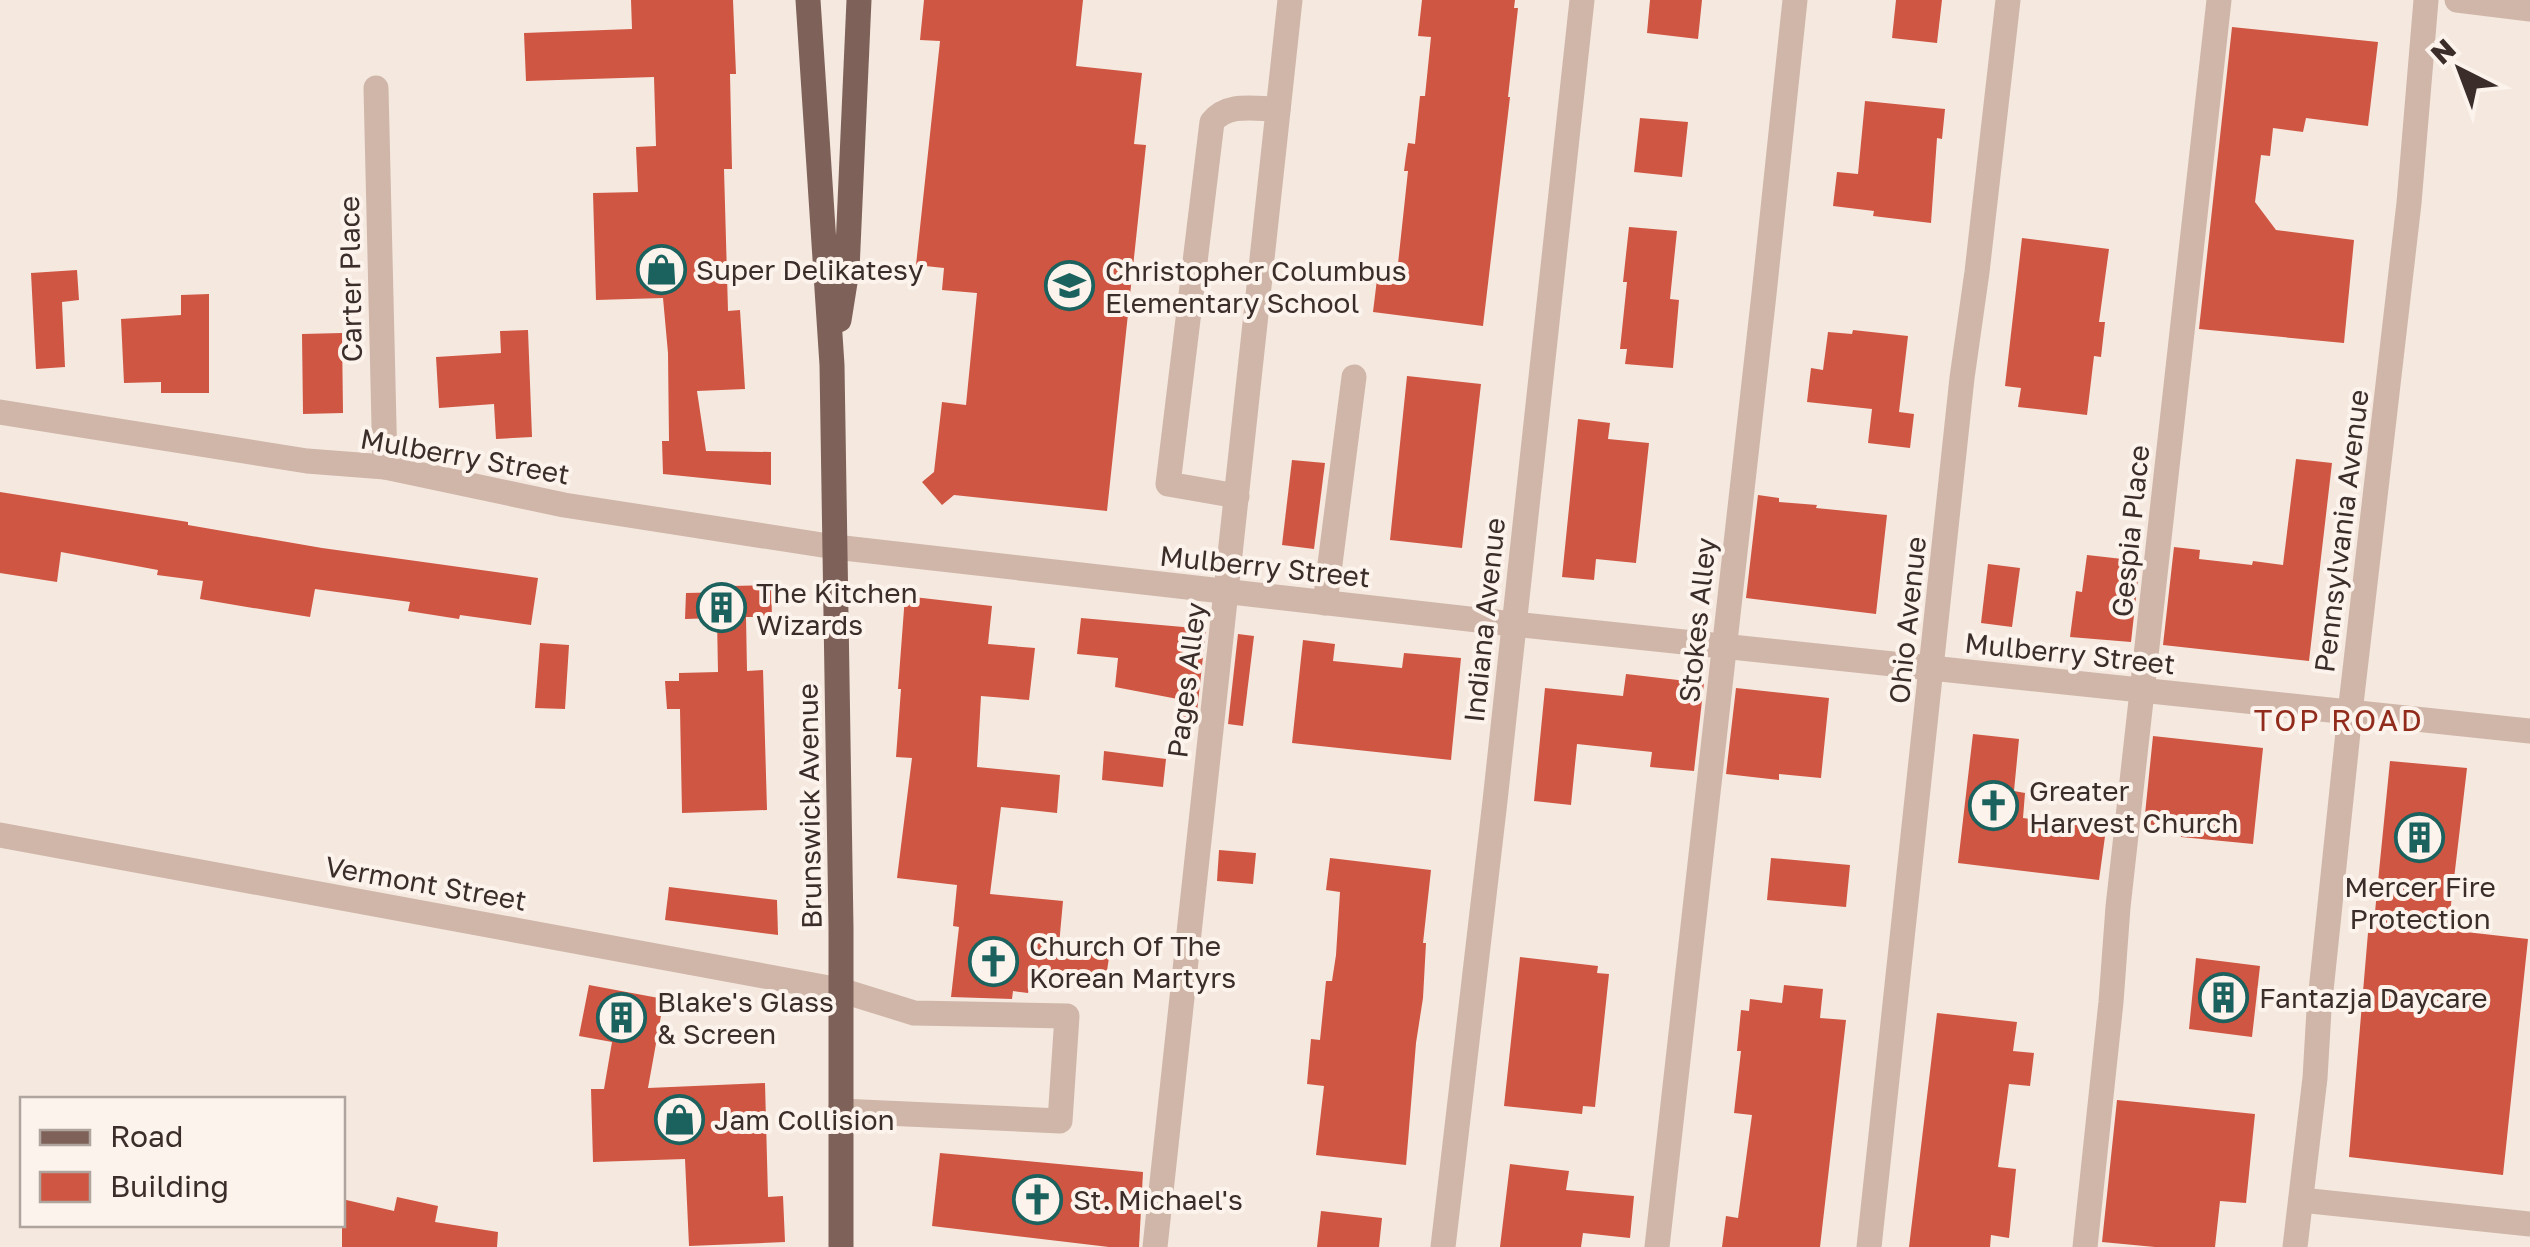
<svg xmlns="http://www.w3.org/2000/svg" width="2530" height="1247" viewBox="0 0 2530 1247" font-family="'Golos Text',sans-serif">
<style>
.building{fill:#cf5642}
.lines{fill:none;stroke-linecap:round;stroke-linejoin:round}
.minor{stroke:#cfb6a9;stroke-width:25}
.major{stroke:#7e6259;stroke-width:25}
.labels{text-anchor:middle;dominant-baseline:central;stroke-width:8;stroke-linejoin:round;paint-order:stroke}
.poi-label{font-size:28px;fill:#3b2d29;stroke:#fcf3ec;text-anchor:start}
.street-label{font-size:28px;fill:#3b2d29;stroke:#fcf3ec}
.neighbourhood-label{font-size:30px;letter-spacing:2.5px;fill:#912b1b;stroke:#fcf3ec}
</style>
<rect width="100%" height="100%" fill="#f5e8df"/>
<g class="building">
<path d="M631 0H733L736 74H730L732 169H724L728 311 740 310 745 389 697 391 706 451 771 452V485L663 474 662 441H669L668 353 663 298 596 300 593 193 638 192 636 147 656 146 654 77 526 81 524 33 632 29Z"/>
<path d="M924 0H1083L1076 66 1142 73 1134 144 1146 145 1107 511 954 495 942 505 922 482 934 472 942 402 966 405 977 293 942 290 944 268 916 265 940 41 920 40Z"/>
<path d="M1422 0H1515L1514 8H1518L1508 97H1510L1483 326 1373 312 1378 271 1397 273 1408 171H1404L1406 156 1408 143 1415 144 1420 96H1425L1431 37 1418 36Z"/>
<path d="M1650 0H1702L1698 39 1647 33Z"/>
<path d="M1896 0H1942L1937 43 1892 38Z"/>
<path d="M2232 27 2378 42 2368 126 2306 118 2303 132 2273 128 2270 156 2261 155 2255 202 2276 230 2354 240 2344 343 2199 329Z"/>
<path d="M1865 101 1945 109 1942 139 1937 138 1931 223 1873 216 1874 211 1833 206 1837 172 1858 174Z"/>
<path d="M1640 118 1688 122 1682 177 1634 172Z"/>
<path d="M1629 227 1677 231 1670 299 1679 300 1673 368 1625 364 1627 349H1620L1627 282H1623Z"/>
<path d="M2022 238 2109 249 2099 322H2105L2101 357 2094 356 2087 415 2018 407 2021 388 2005 386Z"/>
<path d="M77 270 79 300 62 302 65 367 36 369 31 273Z"/>
<path d="M209 294V393H161V382L124 383 121 319 181 315V295Z"/>
<path d="M528 330 532 437 496 439 494 404 439 408 436 357 501 353 500 331Z"/>
<path d="M1853 330 1908 336 1899 412 1914 414 1910 448 1868 443 1872 409 1807 402 1811 368 1823 370 1828 332 1852 334Z"/>
<path d="M342 333 343 413 303 414 302 334Z"/>
<path d="M1407 376 1481 384 1462 548 1390 540Z"/>
<path d="M1578 419 1610 423 1608 439 1649 443 1636 563 1596 559 1594 580 1562 577Z"/>
<path d="M2296 459 2332 463 2309 661 2163 645 2174 547 2200 550 2199 559 2252 565 2253 561 2283 565Z"/>
<path d="M1292 460 1325 463 1314 549 1282 545Z"/>
<path d="M0 492 188 522V525L322 548 538 578 531 625 460 615 459 619 408 611 410 602 315 589 310 617 241 606 200 599 203 581 157 575 158 570 61 552 57 582 0 573Z"/>
<path d="M1758 495 1779 498V502L1817 505 1816 508 1887 515 1876 614 1746 598Z"/>
<path d="M2087 555 2140 561 2131 642 2070 637 2076 591 2082 592Z"/>
<path d="M1988 564 2020 568 2012 627 1981 623Z"/>
<path d="M771 585 772 617H746L747 671 763 670 767 810 682 813 680 709H667L665 681H679V673L718 672 717 618 685 619 686 593 732 592 731 586Z"/>
<path d="M905 596 992 606 988 644 1035 648 1029 700 981 696 977 767 1060 775 1057 813 1001 807 990 894 1063 901 1059 945 1110 951 1105 984 1031 975 1028 993 1013 991 1012 999 951 997 959 927 953 926 957 885 897 878 912 758 896 757 901 689H898Z"/>
<path d="M1081 618 1206 629 1196 721 1182 719 1183 700 1115 687 1118 658 1077 654Z"/>
<path d="M1238 634 1254 636 1243 726 1228 724Z"/>
<path d="M1303 640 1335 644 1333 661 1402 668 1404 653 1461 658 1451 760 1292 743Z"/>
<path d="M540 643 569 645 565 709 535 708Z"/>
<path d="M1626 674 1704 683 1694 771 1650 767 1652 752 1577 744 1571 805 1534 801 1545 688 1623 696Z"/>
<path d="M1736 688 1829 698 1821 778 1779 774V780L1726 774Z"/>
<path d="M1973 734 2019 739 2014 791 2025 793 2023 818 2106 829 2099 880 1958 863Z"/>
<path d="M2153 736 2263 748 2253 844 2181 837 2182 828 2144 824Z"/>
<path d="M1104 751 1166 759 1163 787 1102 780Z"/>
<path d="M2390 761 2467 768 2448 930 2528 939 2503 1175 2349 1157 2369 921 2374 922Z"/>
<path d="M1219 850 1256 853 1253 884 1217 881Z"/>
<path d="M1330 858 1431 870 1423 943H1426L1423 998 1416 1043 1406 1165 1316 1155 1324 1086 1307 1084 1311 1039 1320 1040 1326 981H1332L1336 955 1340 892 1326 890Z"/>
<path d="M1771 858 1850 865 1846 907 1767 900Z"/>
<path d="M669 887 777 900 778 935 665 920Z"/>
<path d="M1520 957 1598 966 1597 973 1609 974 1595 1107 1583 1106 1582 1114 1504 1106Z"/>
<path d="M2196 958 2260 966 2252 1037 2189 1029Z"/>
<path d="M589 985 664 999 648 1088 765 1083 768 1197 783 1196 785 1242 689 1246 685 1159 593 1162 591 1089H604L612 1042 579 1036Z"/>
<path d="M1784 985 1823 989 1820 1018 1846 1020 1820 1247H1722L1726 1216 1738 1218 1752 1115 1734 1113 1741 1051H1737L1741 1010 1749 1011 1750 999 1782 1003Z"/>
<path d="M1937 1013 2017 1022 2013 1051 2034 1053 2030 1086 2009 1084 1998 1167 2016 1169 2012 1208 2009 1238 1991 1235 1990 1247H1909Z"/>
<path d="M2117 1100 2255 1114 2246 1203 2220 1201 2215 1247H2155L2102 1242Z"/>
<path d="M940 1153 1143 1172 1139 1247H1109L932 1226Z"/>
<path d="M1510 1164 1569 1171 1566 1190 1634 1196 1630 1238 1583 1233 1581 1247H1500Z"/>
<path d="M397 1197 438 1206 435 1222 498 1232 497 1247H342V1199L394 1211Z"/>
<path d="M1321 1211 1382 1218 1379 1247H1317Z"/>
</g>
<g class="lines">
<g class="minor">
<path d="M2457 0 2530 9"/>
<path d="M376 88 385 467"/>
<path d="M0 412 307 461 385 467 564 505 835 547 1513 624 2530 731"/>
<path d="M1237 496 1168 484 1212 122C1228 102 1255 109 1278 109"/>
<path d="M1325 603 1354 377"/>
<path d="M0 835 840 990 914 1013 1067 1016 1060 1121 840 1111"/>
<path d="M2301 1200 2530 1224"/>
<path d="M1155 1247 1290 0"/>
<path d="M1443 1247 1495 801 1582 0"/>
<path d="M1657 1247 1764 294 1795 0"/>
<path d="M1869 1247 1962 378 1977 272 2008 0"/>
<path d="M2085 1247 2111 1002 2118 907 2219 0"/>
<path d="M2295 1247 2315 1078 2319 1010 2350 713 2409 203 2426 0"/>
</g>
<g class="major">
<path d="M808 0 832 365 841 928V1247"/>
<path d="M839 320 847 270 859 0"/>
</g>
</g>
<defs>
<symbol id="shop-ring" viewBox="-11 -11 22 22"><circle r="9.5" fill="#fcf3ec" stroke="#1b615e" stroke-width="1.5"/><path d="M-5-2.5h2.3a2.7 3.5 0 0 1 5.4 0H5L5.5 6h-11ZM-1.5-2.5h3a1.5 2.3 0 0 0-3 0Z" fill="#1b615e"/></symbol>
<symbol id="school-ring" viewBox="-11 -11 22 22"><circle r="9.5" fill="#fcf3ec" stroke="#1b615e" stroke-width="1.5"/><path d="M0-5L7-2L0 1L-7-2ZM-4 1L0 2.5L4 1V4Q0 6-4 4Z" fill="#1b615e"/></symbol>
<symbol id="building-ring" viewBox="-11 -11 22 22"><circle r="9.5" fill="#fcf3ec" stroke="#1b615e" stroke-width="1.5"/><path d="M-4-6H4V6H1V3H-1V6H-4ZM-2.5-4.3h1.7v1.8h-1.7ZM.8-4.3h1.7v1.8H.8ZM-2.5-1h1.7V.8h-1.7ZM.8-1h1.7V.8H.8Z" fill="#1b615e"/></symbol>
<symbol id="church-ring" viewBox="-11 -11 22 22"><circle r="9.5" fill="#fcf3ec" stroke="#1b615e" stroke-width="1.5"/><path d="M-1.2-6h2.4v3.5h3.3v2.4h-3.3V6h-2.4V-.1h-3.3v-2.4h3.3Z" fill="#1b615e"/></symbol>
</defs>
<g fill-rule="evenodd">
<use href="#shop-ring" x="634" y="242" width="55" height="55"/>
<use href="#school-ring" x="1042" y="258" width="55" height="55"/>
<use href="#building-ring" x="694" y="580" width="55" height="55"/>
<use href="#church-ring" x="1966" y="778" width="55" height="55"/>
<use href="#building-ring" x="2392" y="810" width="55" height="55"/>
<use href="#church-ring" x="966" y="934" width="55" height="55"/>
<use href="#building-ring" x="2196" y="970" width="55" height="55"/>
<use href="#building-ring" x="594" y="990" width="55" height="55"/>
<use href="#shop-ring" x="652" y="1092" width="55" height="55"/>
<use href="#church-ring" x="1010" y="1172" width="55" height="55"/>
</g>
<g class="labels">
<g class="poi-label">
<text x="696" y="269">Super Delikatesy</text>
<text x="1105" y="270">Christopher Columbus<tspan x="1105" dy="32">Elementary School</tspan></text>
<text x="756" y="592">The Kitchen<tspan x="756" dy="32">Wizards</tspan></text>
<text x="2029" y="790">Greater<tspan x="2029" dy="32">Harvest Church</tspan></text>
<text x="2420" y="886" text-anchor="middle">Mercer Fire<tspan x="2420" dy="32">Protection</tspan></text>
<text x="1029" y="945">Church Of The<tspan x="1029" dy="32">Korean Martyrs</tspan></text>
<text x="2259" y="997">Fantazja Daycare</text>
<text x="657" y="1001">Blake's Glass<tspan x="657" dy="32">&amp; Screen</tspan></text>
<text x="714" y="1119">Jam Collision</text>
<text x="1073" y="1199">St. Michael's</text>
</g>
<g class="street-label">
<text transform="translate(350 279) rotate(-91)">Carter Place</text>
<text transform="translate(465 456) rotate(10)">Mulberry Street</text>
<text transform="translate(2130 531) rotate(-84)">Gespia Place</text>
<text transform="translate(2341 531) rotate(-83)">Pennsylvania Avenue</text>
<text transform="translate(1265 566) rotate(6)">Mulberry Street</text>
<text transform="translate(1484 620) rotate(-84)">Indiana Avenue</text>
<text transform="translate(1697 620) rotate(-84)">Stokes Alley</text>
<text transform="translate(1907 620) rotate(-84)">Ohio Avenue</text>
<text transform="translate(2070 653) rotate(6)">Mulberry Street</text>
<text transform="translate(1186 680) rotate(-83)">Pages Alley</text>
<text transform="translate(809 806) rotate(-91)">Brunswick Avenue</text>
<text transform="translate(426 883) rotate(10)">Vermont Street</text>
</g>
<g class="neighbourhood-label">
<text x="2339" y="720">TOP ROAD</text>
</g>
</g>
<rect x="20" y="1097" width="325" height="130" fill="#fcf3ec" stroke="#afa49e" stroke-width="2.5"/>
<rect x="40" y="1130" width="50" height="15" fill="#7e6259" stroke="#afa49e" stroke-width="2.5"/>
<text x="110" y="1147" font-size="30" fill="#3b2d29">Road</text>
<rect x="40" y="1172" width="50" height="30" fill="#cf5642" stroke="#afa49e" stroke-width="2.5"/>
<text x="110" y="1197" font-size="30" fill="#3b2d29">Building</text>
<g transform="translate(2460 70) rotate(318)" stroke="#fcf3ec" stroke-width="8" paint-order="stroke">
<path d="M0-8L18 38L0 25L-18 38Z" fill="#3b2d29"/>
<text y="-15" font-size="28" font-weight="bold" text-anchor="middle" fill="#3b2d29">N</text>
</g>
</svg>
